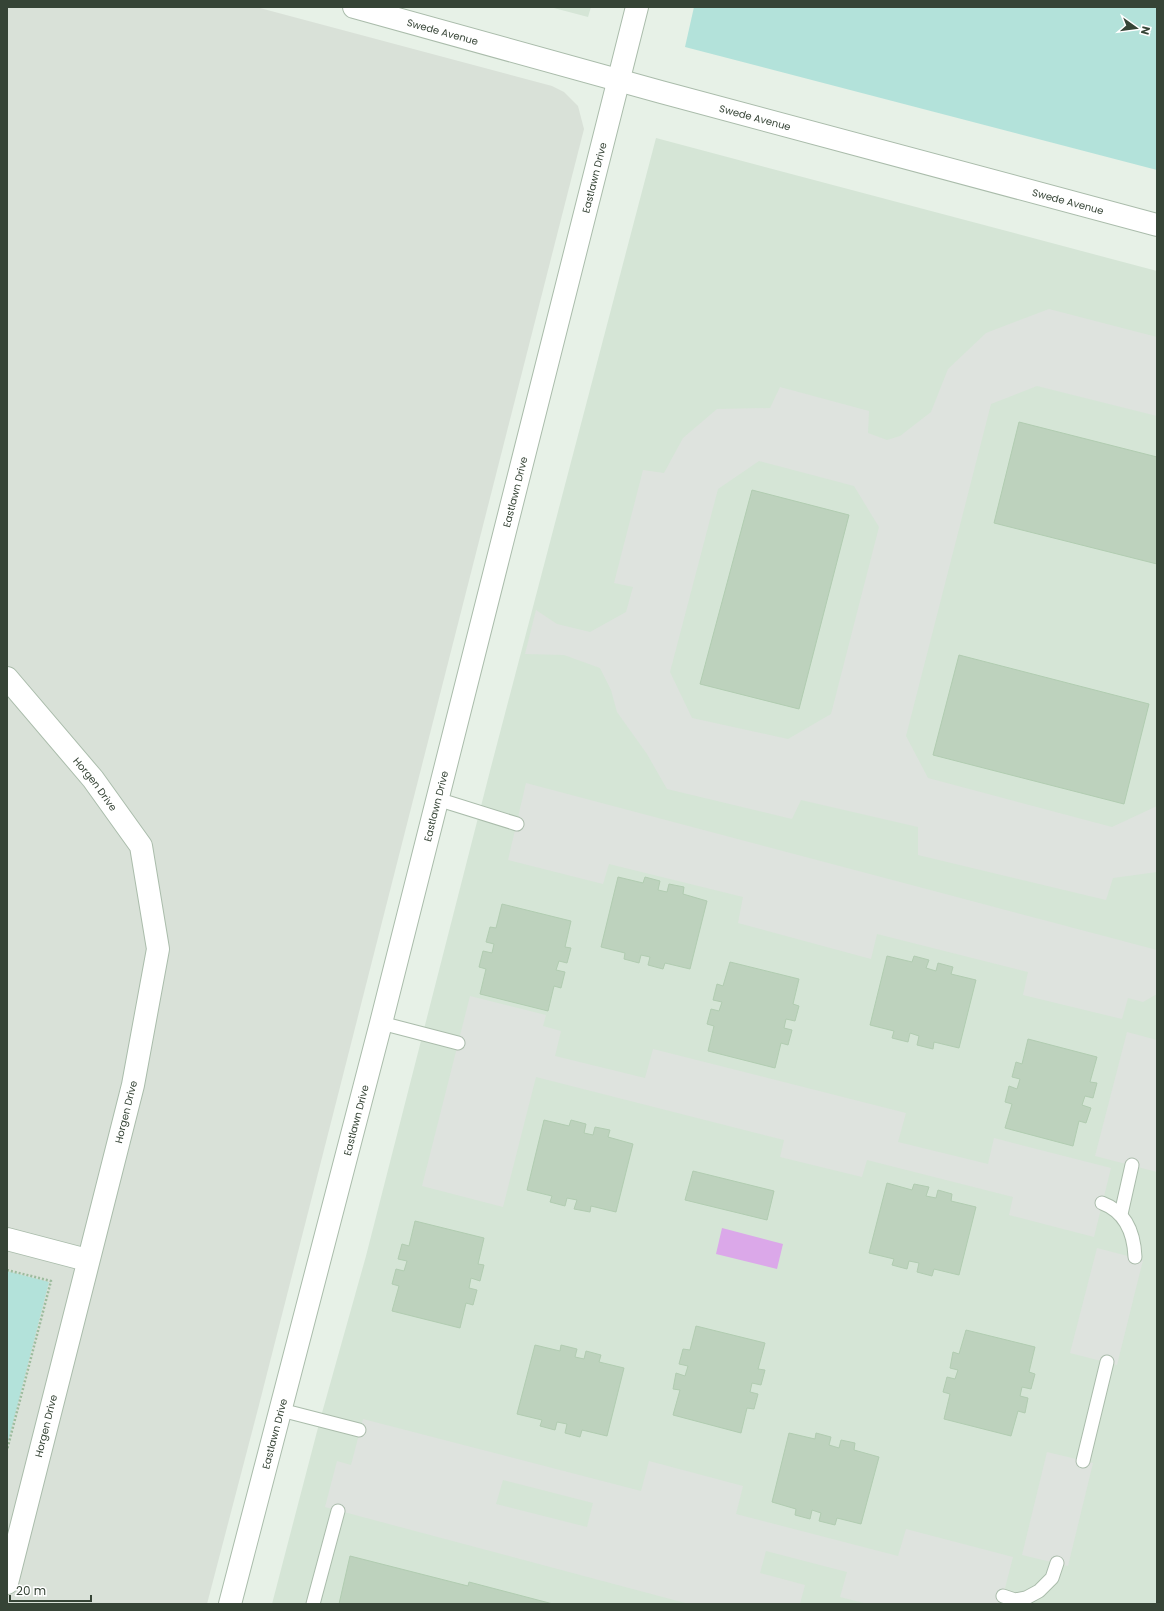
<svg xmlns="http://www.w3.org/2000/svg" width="1164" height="1611" viewBox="0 0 1164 1611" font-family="Poppins,sans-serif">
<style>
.residential{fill:#d5e5d6}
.industrial{fill:#d9e1d8}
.green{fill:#b3e2da}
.parking{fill:#dee3de;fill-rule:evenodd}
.water{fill:#dba8e9}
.building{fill:#bdd2bd;stroke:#b1ccb1}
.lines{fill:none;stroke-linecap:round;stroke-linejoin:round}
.service-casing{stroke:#aabcab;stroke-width:15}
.minor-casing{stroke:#aabcab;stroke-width:24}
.tertiary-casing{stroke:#aabcab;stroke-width:24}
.path{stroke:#9dbc9e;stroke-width:2.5;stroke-dasharray:2 2;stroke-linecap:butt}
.service{stroke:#fff;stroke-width:13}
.minor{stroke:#fff;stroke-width:22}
.tertiary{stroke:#fff;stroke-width:22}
.labels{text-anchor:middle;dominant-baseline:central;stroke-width:4;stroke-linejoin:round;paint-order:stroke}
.street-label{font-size:10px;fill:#364436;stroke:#fff}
</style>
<rect width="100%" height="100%" fill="#e7f1e7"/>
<g class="residential">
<path d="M550 7H591L588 17Z"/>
<path d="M656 138 1157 271V1604H272L320 1420 366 1256 491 767Z"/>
</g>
<path class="industrial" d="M7 7H256L552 86 564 92 578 106 584 129 259 1405 207 1604H7Z"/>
<g class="green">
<path d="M694 7H1157V170L685 47Z"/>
<path d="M7 1271 49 1282 7 1446Z"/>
</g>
<g class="parking">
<path d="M1049 309 1157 337V416L1037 386 991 404 906 736 928 778 1112 827 1157 806V872L1113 878 1106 900 918 855V827L801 800 792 819 667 789 647 754 617 712 611 690 600 668 564 655 525 654 536 610 557 624 590 632 626 612 633 587 614 583 643 470 664 473 683 438 717 409 770 408 780 387 869 411 868 433 887 440 900 436 931 412 948 369 986 333ZM759 461 854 486 879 527 831 714 788 739 692 718 670 672 718 489Z"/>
<path d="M526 783 1157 950V994L1143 1002 1128 998 1122 1019 1023 995 1028 972 877 934 871 959 738 923 743 897 609 864 603 884 508 860Z"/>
<path d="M470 996 546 1015 543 1026 561 1031 555 1056 645 1078 653 1049 906 1113 898 1142 988 1164 994 1138 1111 1168 1094 1237 1009 1215 1013 1197 867 1160 862 1177 780 1157 784 1140 536 1077 503 1207 422 1186Z"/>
<path d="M1127 1032 1157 1040V1172L1095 1156Z"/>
<path d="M1097 1248 1143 1260 1117 1365 1070 1353Z"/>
<path d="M363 1419 641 1491 649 1461 743 1486 736 1514 898 1556 906 1529 1013 1557 1001 1604H868L840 1597 847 1572 766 1551 760 1573 805 1585 800 1604H689L325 1507 337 1461 351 1465ZM503 1480 593 1503 587 1527 496 1504Z"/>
<path d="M1047 1452 1093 1463 1068 1566 1022 1555Z"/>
</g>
<path class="water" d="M722 1228 783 1244 777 1269 716 1254Z"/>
<g class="building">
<path d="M1019 422 1157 457V564L994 523Z"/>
<path d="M752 490 849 515 799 709 700 684Z"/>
<path d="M959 655 1149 704 1124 804 933 755Z"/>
<path d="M618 877 643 883 645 877 660 881 658 890 667 892 669 884 684 887 683 894 707 901 690 969 665 963 663 969 648 965 650 957 641 955 639 963 624 959 625 953 601 947Z"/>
<path d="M502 904 571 921 565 947 571 948 567 963 559 961 556 970 565 972 561 988 554 986 548 1011 480 994 486 969 479 967 483 951 492 953 494 944 486 942 490 927 496 928Z"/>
<path d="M887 956 912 962 914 956 929 960 926 968 936 971 938 963 953 967 951 974 976 980 959 1048 934 1042 933 1049 917 1045 919 1036 910 1033 908 1042 892 1038 894 1031 870 1025Z"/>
<path d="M730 962 799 979 793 1004 799 1006 795 1021 786 1019 784 1028 792 1030 788 1045 781 1043 775 1068 708 1051 714 1026 707 1024 711 1009 719 1011 722 1002 713 1000 717 984 723 986Z"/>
<path d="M1028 1039 1097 1057 1090 1082 1097 1083 1093 1098 1085 1096 1082 1105 1091 1108 1086 1123 1079 1121 1073 1146 1005 1128 1012 1104 1005 1102 1009 1086 1017 1089 1020 1079 1012 1077 1016 1062 1022 1064Z"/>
<path d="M544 1120 569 1126 571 1120 586 1124 584 1133 593 1135 595 1127 610 1130 608 1137 633 1144 616 1212 591 1206 590 1212 574 1209 577 1200 567 1198 565 1206 550 1202 552 1196 527 1190Z"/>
<path d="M693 1171 774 1191 767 1220 685 1200Z"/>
<path d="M887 1183 912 1190 914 1184 929 1187 926 1196 936 1198 938 1190 952 1194 951 1201 976 1207 959 1275 934 1269 932 1276 917 1272 919 1263 909 1261 907 1269 892 1265 894 1259 869 1253Z"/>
<path d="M415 1221 484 1238 478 1264 484 1265 480 1281 471 1278 469 1288 477 1290 473 1305 466 1303 460 1328 392 1311 399 1286 392 1284 396 1269 404 1271 407 1261 398 1259 402 1244 409 1246Z"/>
<path d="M696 1326 765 1343 758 1369 765 1370 761 1385 752 1383 750 1392 758 1394 754 1409 747 1408 741 1433 673 1415 680 1390 673 1389 676 1373 685 1376 688 1366 679 1364 683 1349 690 1350Z"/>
<path d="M966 1330 1035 1347 1029 1372 1035 1374 1031 1389 1022 1387 1020 1396 1028 1398 1025 1413 1018 1411 1011 1436 944 1419 950 1394 943 1392 947 1377 955 1379 958 1370 950 1368 953 1352 959 1354Z"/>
<path d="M535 1345 560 1351 561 1345 577 1349 575 1357 584 1359 586 1351 601 1355 599 1362 624 1368 607 1436 582 1430 580 1437 565 1433 567 1424 557 1422 555 1430 540 1426 542 1420 517 1414Z"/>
<path d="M789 1433 815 1439 816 1433 831 1437 829 1445 839 1448 841 1440 855 1443 854 1450 879 1457 861 1524 837 1518 835 1525 819 1521 821 1513 812 1510 810 1519 795 1515 796 1509 772 1502Z"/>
<path d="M350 1556 468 1586 469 1582 553 1604H339Z"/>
</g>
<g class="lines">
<defs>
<g id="service">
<path d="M437 799 517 824"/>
<path d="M381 1023 458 1043"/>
<path d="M1102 1203C1126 1212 1134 1233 1135 1257"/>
<path d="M1121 1214 1132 1165"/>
<path d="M281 1410 359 1430"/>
<path d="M1083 1461 1107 1362"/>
<path d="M1003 1596 1015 1600 1026 1598 1039 1591 1052 1578 1057 1563"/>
<path d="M313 1604 338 1511"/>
</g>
<g id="minor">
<path id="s1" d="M7 678 93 779 141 846 158 949 133 1085 7 1583"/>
<path d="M7 1239 87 1260"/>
</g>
<g id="tertiary">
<path id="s2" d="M354 7 661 92 1157 225"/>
<path id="s3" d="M230 1604 381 1023 637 7"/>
</g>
</defs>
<use href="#service" class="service-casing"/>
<use href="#minor" class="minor-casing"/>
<use href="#tertiary" class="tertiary-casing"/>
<path class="path" d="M7 1270 51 1281 7 1450"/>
<use href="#service" class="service"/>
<use href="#minor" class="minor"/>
<use href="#tertiary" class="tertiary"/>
</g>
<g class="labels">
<g class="street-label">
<text stroke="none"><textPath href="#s2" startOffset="92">Swede Avenue</textPath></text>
<text stroke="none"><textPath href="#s2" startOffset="416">Swede Avenue</textPath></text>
<text stroke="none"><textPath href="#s3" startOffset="1472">Eastlawn Drive</textPath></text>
<text stroke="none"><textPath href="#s2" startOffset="740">Swede Avenue</textPath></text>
<text stroke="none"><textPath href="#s3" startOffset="1148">Eastlawn Drive</textPath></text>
<text stroke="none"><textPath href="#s1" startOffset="138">Horgen Drive</textPath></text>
<text stroke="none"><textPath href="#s3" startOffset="824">Eastlawn Drive</textPath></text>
<text transform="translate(126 1112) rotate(-76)">Horgen Drive</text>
<text stroke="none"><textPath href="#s3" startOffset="500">Eastlawn Drive</textPath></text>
<text transform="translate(46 1426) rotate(-76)">Horgen Drive</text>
<text stroke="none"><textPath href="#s3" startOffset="176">Eastlawn Drive</textPath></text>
</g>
</g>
<rect width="1164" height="1611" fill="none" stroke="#364436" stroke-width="16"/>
<g transform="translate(1136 28) rotate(104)" stroke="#ffffff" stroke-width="3" paint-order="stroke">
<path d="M0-3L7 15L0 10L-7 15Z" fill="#364436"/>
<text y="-6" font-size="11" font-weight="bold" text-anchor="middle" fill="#364436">N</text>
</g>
<path d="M10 1595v6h81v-6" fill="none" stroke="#364436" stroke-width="2"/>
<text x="16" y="1595" font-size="12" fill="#364436" stroke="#ffffff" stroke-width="3" paint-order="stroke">20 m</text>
</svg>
